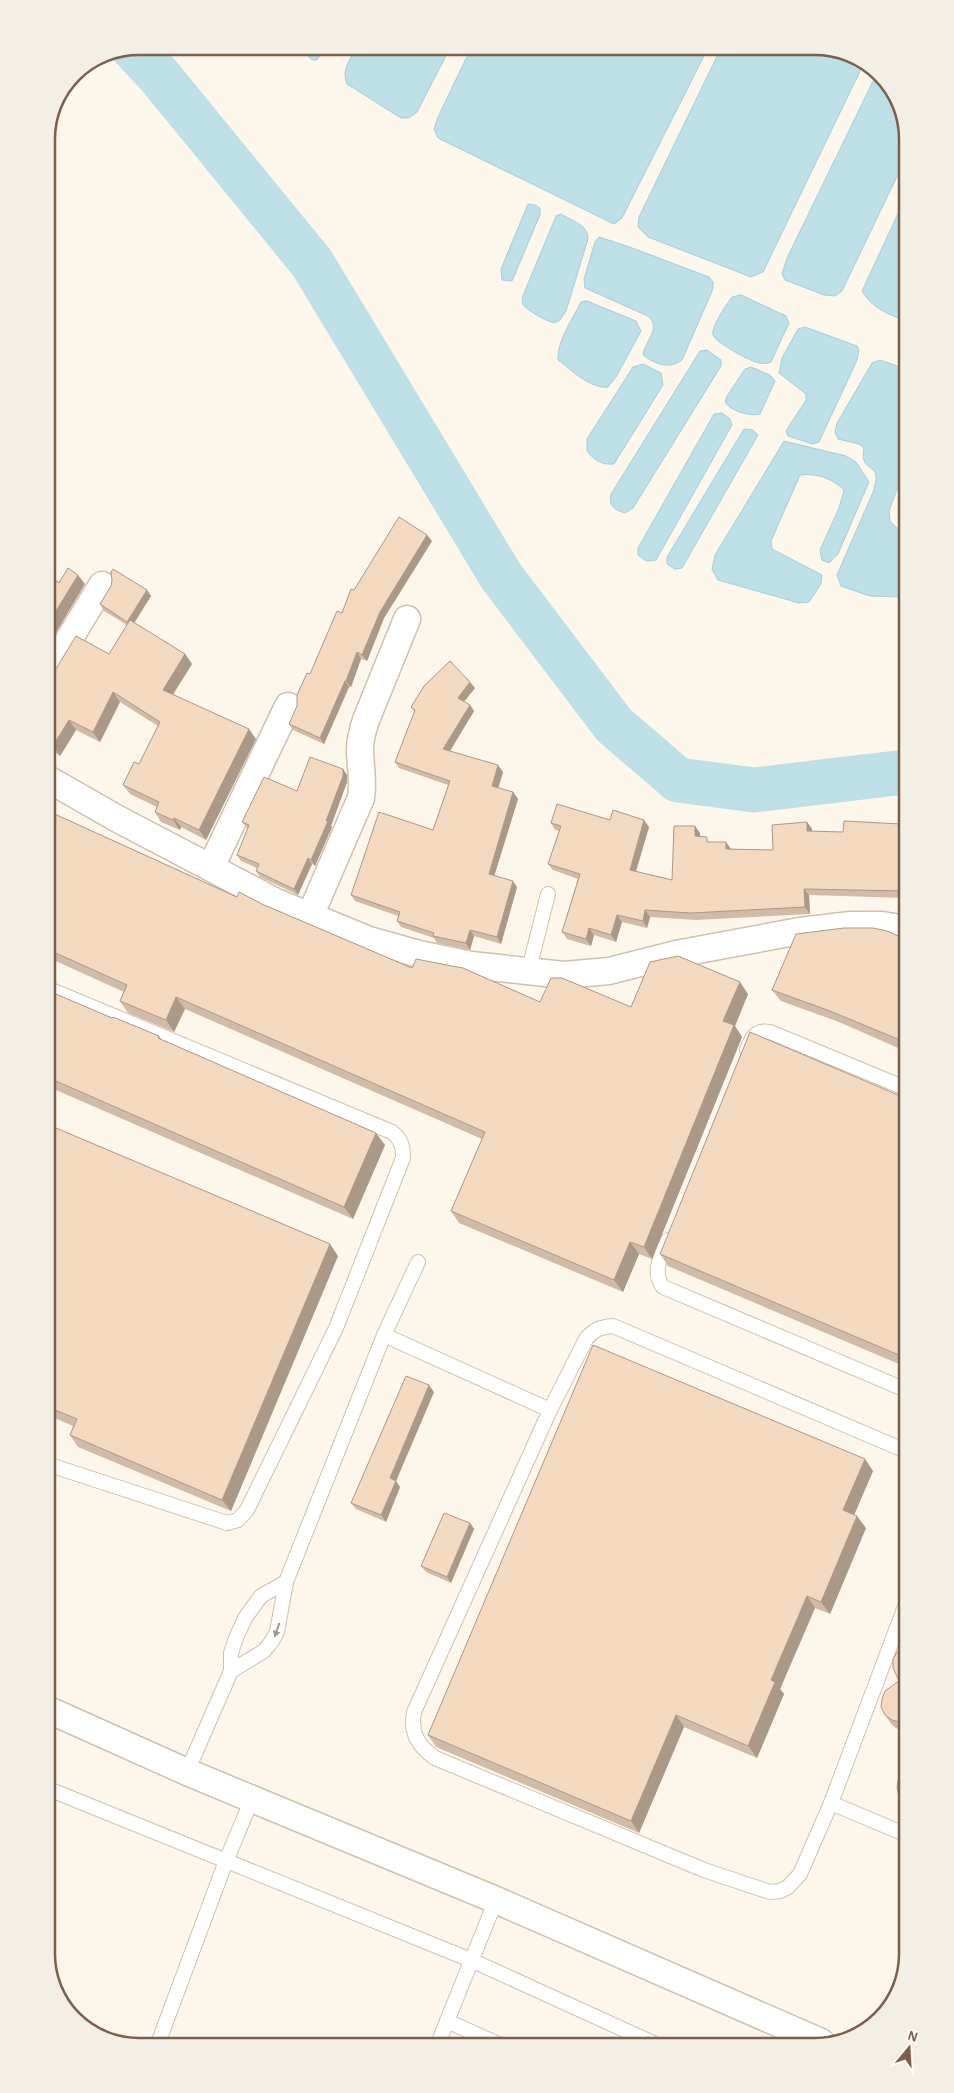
<svg xmlns="http://www.w3.org/2000/svg" width="954" height="2093" viewBox="0 0 954 2093" font-family="'Alegreya Sans',sans-serif">
<style>
.water{fill:#bddfe8;stroke:#a3cedb}
.lines{fill:none;stroke-linecap:round;stroke-linejoin:round}
.river{stroke:#bddfe8;stroke-width:45}
.service-casing{stroke:#d1c0af;stroke-width:16}
.minor-casing{stroke:#d1c0af;stroke-width:29}
.service{stroke:#fff;stroke-width:14}
.minor{stroke:#fff;stroke-width:26}
.wall{fill:#d2bba6}
.shaded-wall{fill:#ab9887}
.building{fill:#f4d9c1;stroke:#ab9887}
.oneway{fill:#a9988b}
.rim{fill:none;stroke:#7a604c;stroke-width:2.5}
</style>
<rect width="100%" height="100%" fill="#fdf7eb"/>
<g class="water">
<path d="M297 46H326L317 60H312Z"/>
<path d="M358 46H451L417 112 409 118H401L347 84C341 69 350 60 358 46Z"/>
<path d="M472 46H709L622 218 614 224 438 138 434 129 438 117Z"/>
<path d="M722 46H821L864 63 763 272 751 277 648 237 638 227 639 217Z"/>
<path d="M877 73 903 109V164L842 291 835 296 824 295 785 280 782 274 787 258Z"/>
<path d="M903 203V320C886 313 872 308 862 291Z"/>
<path d="M528 204 535 205 540 208V215L512 281 502 280 501 269Z"/>
<path d="M561 214C572 221 588 224 588 239L566 311 560 320 554 323C542 319 532 313 523 305L522 298 556 216Z"/>
<path d="M599 237 627 246 709 277 713 282V289L682 360C669 370 655 364 643 355 645 340 662 329 648 316L585 288 584 279 595 242Z"/>
<path d="M741 295 786 316 789 323 771 362C766 364 761 364 756 362 748 360 715 342 713 335 710 328 728 302 732 297Z"/>
<path d="M587 301 636 321 641 331 616 377 608 387C590 389 572 370 558 360 557 341 573 318 581 302Z"/>
<path d="M805 327 857 346 859 351 857 360 819 442 813 444 788 436 786 431 806 400V394L779 373 782 358 798 329Z"/>
<path d="M707 350 721 360V366L633 508 625 513C614 510 608 505 611 494L700 351Z"/>
<path d="M880 360 903 368 904 471 889 511 890 521 898 529 904 527 903 597 870 596 841 586 837 575 874 490C874 486 877 481 876 477 875 463 860 471 864 448L859 444 838 439 835 432 837 423 872 363Z"/>
<path d="M643 364 661 373 663 385 614 464C601 465 594 460 587 451V439L633 367Z"/>
<path d="M751 367 770 375 775 381 760 414C751 417 730 411 725 402L727 396 745 369Z"/>
<path d="M722 413 730 419 732 425 656 560 646 561 638 555V548L714 414Z"/>
<path d="M744 429 753 430 758 435 682 568 675 569 667 564V557Z"/>
<path d="M784 441 846 456 856 462 869 482 838 554 829 563 822 560 820 550 839 508 844 490C832 478 816 473 800 475L771 541 772 549 822 575 821 584 809 602 799 603 718 580 712 569 715 555Z"/>
</g>
<g class="lines">
<path class="river" d="M133 48 160 77 312 263 501 576 614 725 678 780 754 790 905 772"/>
<defs>
<g id="service">
<path d="M528 973 548 894"/>
<path d="M49 989 392 1132C401 1139 403 1146 403 1158L336 1328 247 1510 238 1520 227 1523 50 1465"/>
<path d="M747 1050C751 1038 756 1029 770 1032L905 1088"/>
<path d="M668 1240C662 1255 651 1272 663 1287L906 1390"/>
<path d="M384 1335 550 1410"/>
<path d="M906 1451 613 1326C601 1327 594 1329 586 1339L550 1410 414 1712C410 1733 418 1746 435 1758L704 1870 770 1892 780 1891 788 1887 800 1874 831 1803 907 1601"/>
<path d="M231 1671 264 1651 272 1641 277 1632 286 1582 384 1335 418 1262"/>
<path d="M187 1772 231 1671V1653L236 1638 245 1618 261 1596 286 1582"/>
<path d="M51 1790 471 1960 653 2043"/>
<path d="M831 1803 907 1835"/>
<path d="M496 1900 447 2021 498 2044"/>
<path d="M438 2044 447 2021"/>
<path d="M157 2046 226 1861 252 1799"/>
</g>
<g id="minor">
<path d="M48 674 102 585"/>
<path d="M48 779 116 818 276 902 369 940 419 954 471 965 564 975 609 971 676 954 800 931 851 925H882L905 929"/>
<path d="M211 867 288 706"/>
<path d="M310 916 361 798C364 781 360 765 360 749 360 739 363 729 366 720L407 619"/>
<path d="M51 1711 187 1772 496 1900 821 2042"/>
</g>
</defs>
<use href="#service" class="service-casing"/>
<use href="#minor" class="minor-casing"/>
<use href="#service" class="service"/>
<use href="#minor" class="minor"/>
</g>
<g class="wall">
<path d="M432 541 384 618 367 661 361 659 351 687H349L324 744 293 730 289 724 354 590Z"/>
<path d="M147 590 151 596 134 623 185 654 192 664 173 695 256 739 206 840 181 827 180 830 161 822 155 812 157 807 130 794 123 785 139 764 158 726 120 702 100 742 76 730 60 756 48 747V677L109 654 127 625 104 611 100 604Z"/>
<path d="M475 688 464 702 470 705 474 711 450 751 503 772 498 788 513 792 518 799 494 875 517 887 501 944 474 936 470 950 437 943 434 938 401 927 397 921 398 916 355 901 351 895 433 830 448 785 399 768 395 762 415 712 411 707Z"/>
<path d="M343 769 347 775V782L331 826 332 827 315 866 312 864 298 895 260 877 256 871 257 868 241 861 237 855 248 828H247L242 822 297 791Z"/>
<path d="M48 811 237 897 262 904 412 968 540 1002 631 1007 748 994 735 1026 742 1037 652 1259 639 1254 623 1292 459 1223 451 1211 482 1139 185 1009 174 1032 128 1013 120 1001 124 992 49 958Z"/>
<path d="M905 817V898L809 895 810 914 696 920 650 917 647 928 622 922 616 942 594 935 591 946 567 939 562 932 578 879 553 870 548 864 559 831 555 830 551 823 610 820 649 827 636 872 672 880 700 833V837L710 842 731 849 773 850 807 822 812 829V832H843L901 824Z"/>
<path d="M905 939V1051L839 1022 781 1001 772 990Z"/>
<path d="M49 991 112 1018 159 1036 162 1040 385 1145 353 1219 49 1087Z"/>
<path d="M905 1098 906 1367 668 1266 660 1254Z"/>
<path d="M49 1125 338 1256 231 1511 78 1447 70 1435 73 1426 50 1416Z"/>
<path d="M434 1392 396 1481 400 1487 386 1522 356 1509 351 1503Z"/>
<path d="M873 1471 854 1515 866 1528 830 1614 815 1608 780 1689 784 1694 757 1758 684 1727 639 1833 436 1747 428 1735Z"/>
<path d="M470 1523 474 1529 451 1583 426 1572 421 1566Z"/>
<path d="M907 1644V1732L899 1730 892 1725 885 1715 899 1681Z"/>
</g>
<g class="shaded-wall">
<path d="M427 535 432 541 384 618 367 661 362 655 380 612Z"/>
<path d="M78 575 85 584 48 646V624Z"/>
<path d="M147 590 151 596 131 628 127 622Z"/>
<path d="M357 652 361 659 351 687 346 681Z"/>
<path d="M185 654 192 664 169 700 163 690Z"/>
<path d="M345 681 349 687 324 744 320 738Z"/>
<path d="M470 682 475 688 462 704 458 698Z"/>
<path d="M113 692 120 702 100 742 93 732Z"/>
<path d="M470 705 474 711 447 756 443 749Z"/>
<path d="M69 720 76 730 60 756 53 746Z"/>
<path d="M249 729 256 739 206 840 199 830Z"/>
<path d="M498 765 503 772 497 792 492 786Z"/>
<path d="M343 769 347 775V782L331 826 332 827 315 866 311 860 326 821Z"/>
<path d="M513 792 518 799 493 880 489 874Z"/>
<path d="M174 818 181 827 180 830 173 820Z"/>
<path d="M644 820 649 827 634 877 630 870Z"/>
<path d="M807 822 812 829V838L807 831Z"/>
<path d="M695 826 700 833 699 843 695 836Z"/>
<path d="M726 842 731 849H726Z"/>
<path d="M308 858 312 864 298 895 294 889Z"/>
<path d="M513 881 517 887 501 944 497 937Z"/>
<path d="M804 889 809 895 810 914 805 907Z"/>
<path d="M645 910 650 917 647 928 643 921Z"/>
<path d="M617 915 622 922 616 942 611 935Z"/>
<path d="M589 928 594 935 591 946 586 939Z"/>
<path d="M470 930 474 936 470 950 466 943Z"/>
<path d="M740 982 748 994 735 1026 742 1037 652 1259 644 1247 723 1021Z"/>
<path d="M176 997 185 1009 174 1032 166 1020Z"/>
<path d="M376 1133 385 1145 353 1219 344 1207Z"/>
<path d="M630 1242 639 1254 623 1292 614 1280Z"/>
<path d="M330 1244 338 1256 231 1511 222 1500Z"/>
<path d="M429 1385 434 1392 396 1481 400 1487 386 1522 381 1515 390 1478Z"/>
<path d="M865 1459 873 1471 851 1522 843 1510Z"/>
<path d="M857 1516 866 1528 830 1614 821 1602Z"/>
<path d="M470 1523 474 1529 451 1583 447 1577Z"/>
<path d="M807 1596 815 1608 780 1689 784 1694 757 1758 748 1746 771 1680Z"/>
<path d="M676 1715 684 1727 639 1833 631 1821Z"/>
</g>
<g class="building">
<path d="M399 517 427 535 380 612 362 655 357 652 346 681H345L320 738 289 724 297 706V695L307 673 310 674 337 611 342 613 351 589 354 590Z"/>
<path d="M68 568 78 575 48 624V574L59 583Z"/>
<path d="M113 569 147 590 127 622 100 604 111 586 112 580 111 572Z"/>
<path d="M130 620 185 654 163 690 249 729 199 830 174 818 173 820 155 812 159 802 123 785 134 762 139 764 160 722 113 692 93 732 69 720 53 746 48 742V677L54 672 76 636 109 654Z"/>
<path d="M450 661 470 682 458 698 470 705 443 749 498 765 492 786 513 792 489 874 513 881 497 937 470 930 466 943 433 936 434 933 397 921 400 912 351 895 379 812 433 830 450 781 395 762 415 710 411 707 424 686Z"/>
<path d="M310 757 343 769V776L326 821H328L311 860 308 858 294 889 256 871 259 864 237 855 249 825 242 822 264 777 297 791Z"/>
<path d="M557 804 610 820 613 810 644 820 630 870 672 880 674 826H695V836L707 837V842H726V849L773 850 772 825 807 822V831L843 832 844 821 901 824 902 817H905V891L804 889 805 907 691 913 645 910 643 921 617 915 611 935 589 928 586 939 562 932 580 874 548 864 561 826 551 823Z"/>
<path d="M48 811 237 897 239 892 262 904 412 968 416 959 463 968 540 1002 551 978H562L631 1007 650 962 678 956 740 982 723 1021 734 1025 644 1247 630 1242 614 1280 451 1211 485 1132 176 997 166 1020 120 1001 127 985 49 950Z"/>
<path d="M844 928H873L887 931 905 939V1042L830 1011 772 990 796 934Z"/>
<path d="M49 991 112 1018 113 1017 159 1036 158 1038 376 1133 344 1207 49 1078Z"/>
<path d="M750 1032 905 1098 906 1358 660 1254Z"/>
<path d="M49 1125 330 1244 222 1500 70 1435 77 1419 50 1408Z"/>
<path d="M593 1345 865 1459 843 1510 857 1516 821 1602 807 1596 771 1680 775 1682 748 1746 676 1715 631 1821 428 1735Z"/>
<path d="M406 1376 429 1385 390 1478 396 1481 381 1515 351 1503Z"/>
<path d="M444 1513 470 1523 447 1577 421 1566Z"/>
<path d="M907 1644V1721L900 1722 892 1720 885 1715 881 1707 882 1699 885 1691 899 1681 893 1668V1659L897 1652Z"/>
<path d="M907 1764V1809L904 1807 899 1797 897 1787 899 1776 904 1767Z"/>
</g>
<defs><path id="oneway-solid" d="M-6-.8H1V-3.2L6.5 0L1 3.2V.8H-6Z" transform="scale(1.25)"/></defs>
<use class="oneway" href="#oneway-solid" transform="translate(277 1630) rotate(109)"/>
<path d="M0 0H954V2093H0ZM139 55H815A84 84 0 0 1 899 139V1954A84 84 0 0 1 815 2038H139A84 84 0 0 1 55 1954V139A84 84 0 0 1 139 55Z" fill="#f4efe5" fill-rule="evenodd"/>
<path class="rim" d="M139 55H815A84 84 0 0 1 899 139V1954A84 84 0 0 1 815 2038H139A84 84 0 0 1 55 1954V139A84 84 0 0 1 139 55Z"/>
<g transform="translate(909 2048) rotate(18)" stroke="#fffbf2" stroke-width="4" paint-order="stroke">
<path d="M0-4L9 19L0 12L-9 19Z" fill="#7a604c"/>
<text y="-8" font-size="14" font-weight="bold" text-anchor="middle" fill="#7a604c">N</text>
</g>
</svg>
